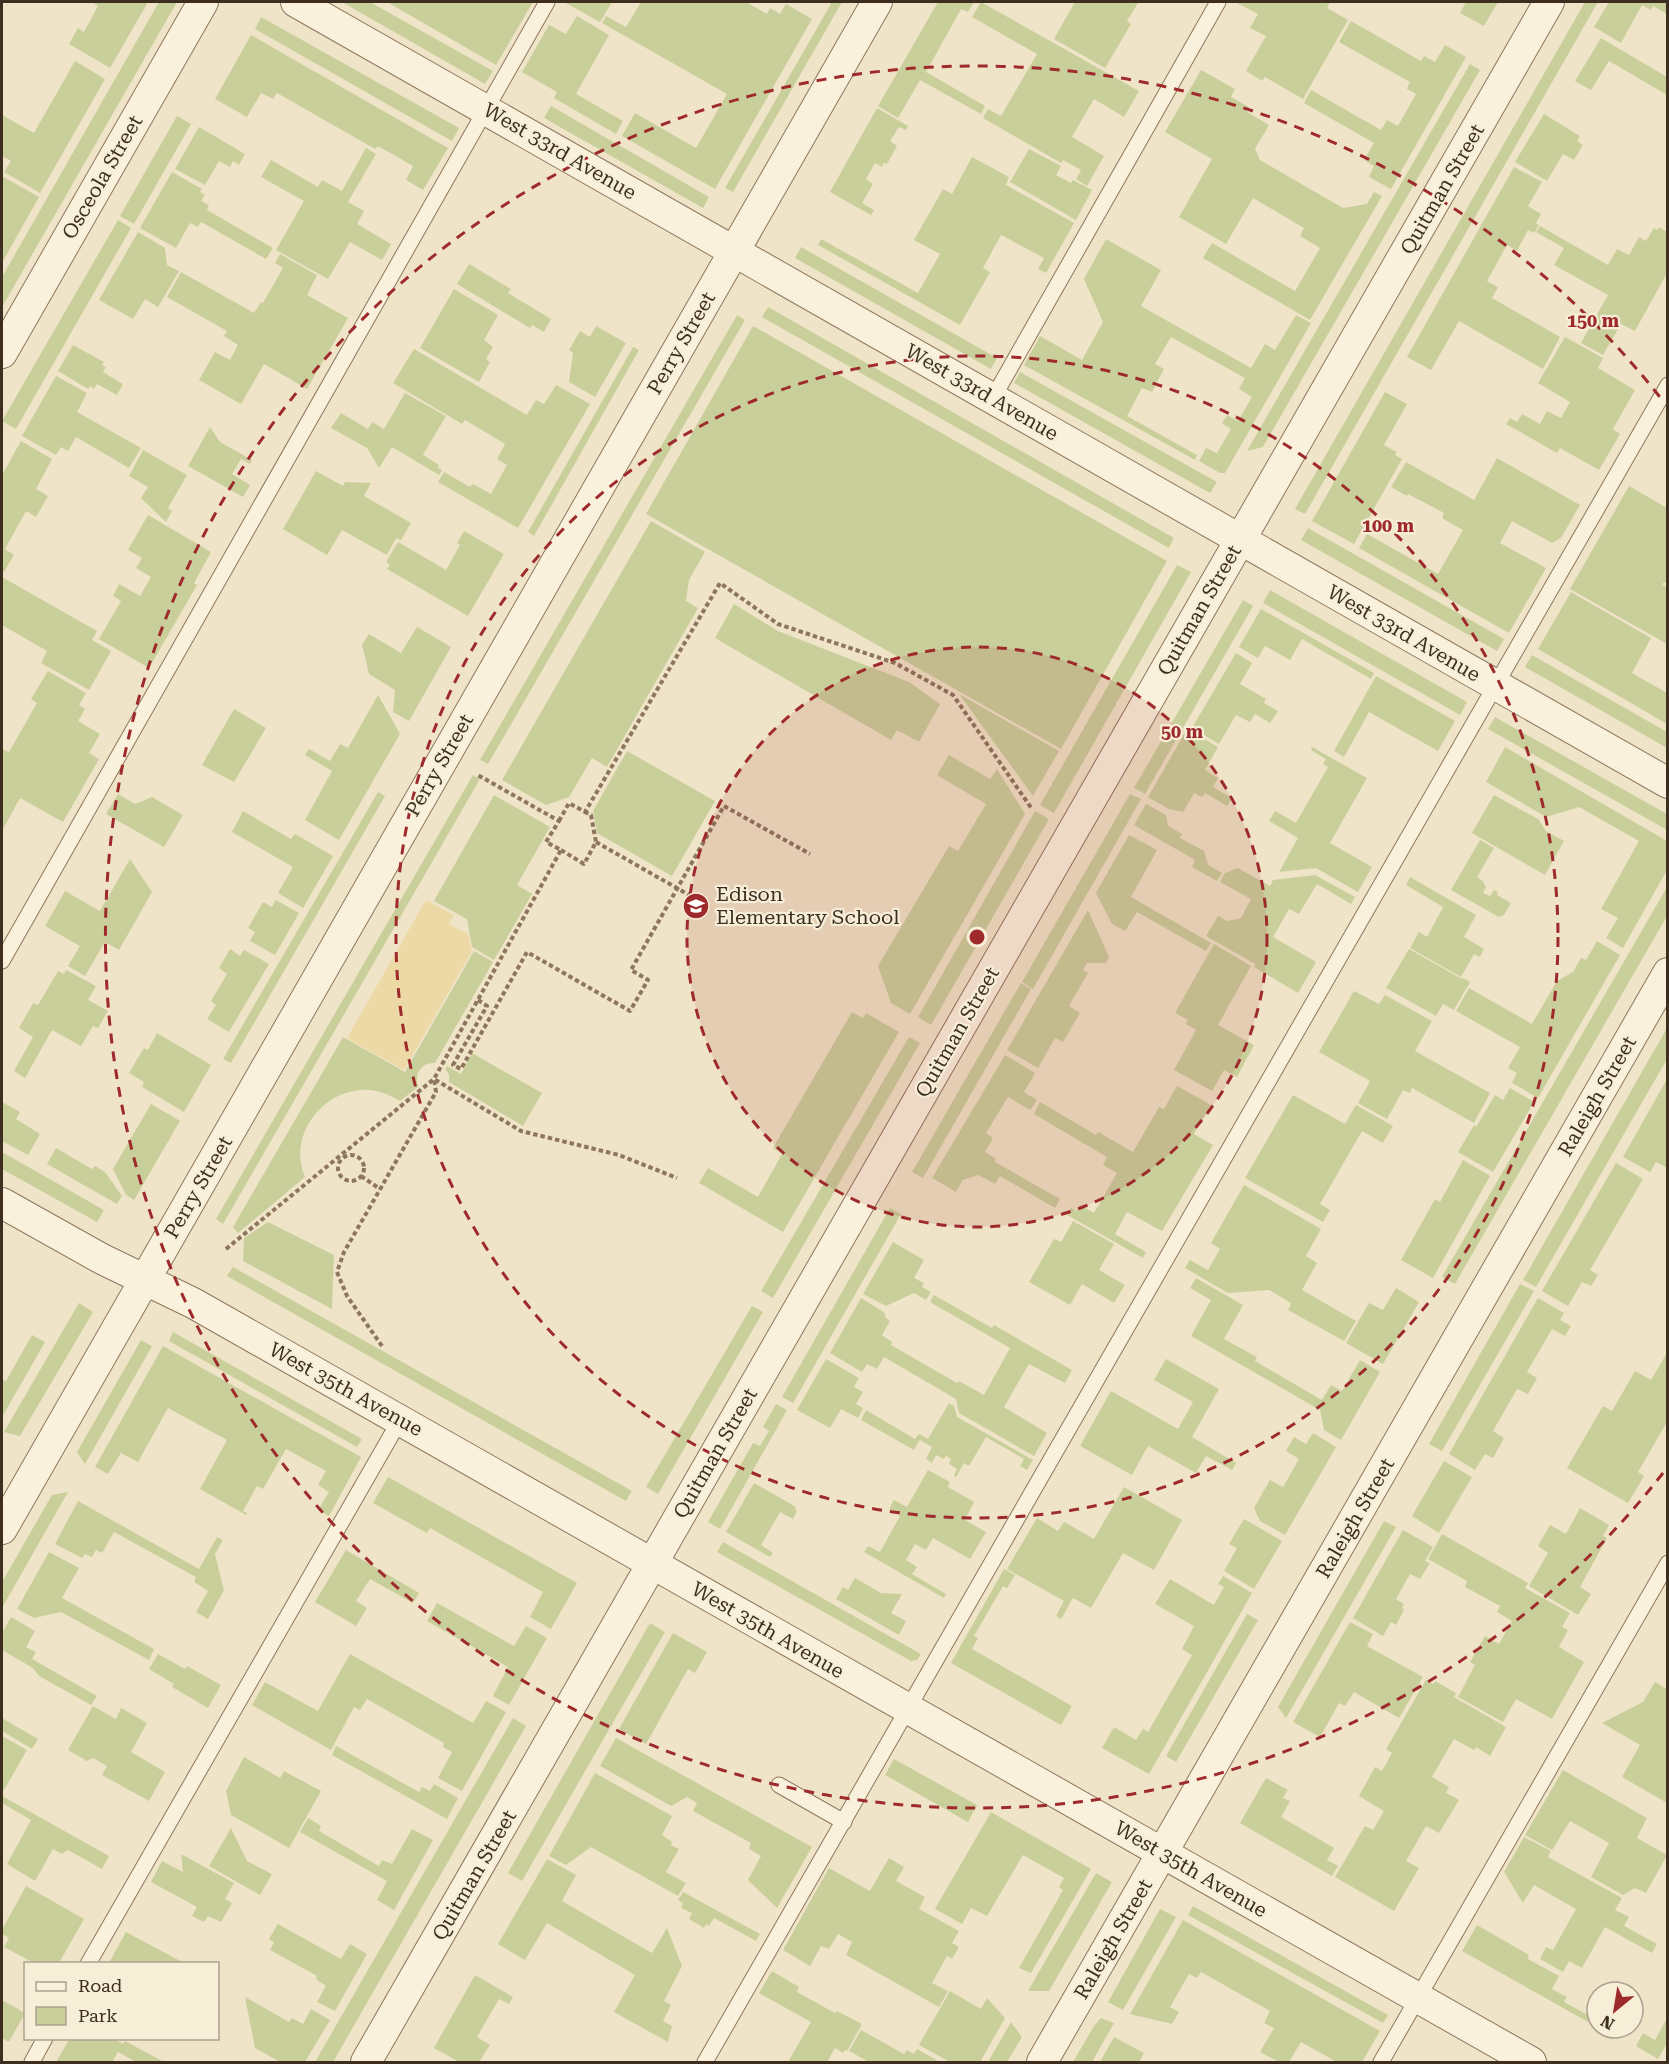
<svg xmlns="http://www.w3.org/2000/svg" width="1669" height="2064" viewBox="0 0 1669 2064" font-family="'Roboto Serif',serif">
<style>
.green{fill:#c9cf9b}
.sand{fill:#ecd9a5}
.lines{fill:none;stroke-linecap:round;stroke-linejoin:round}
.lane-casing{stroke:#8d765c;stroke-width:17}
.street-casing{stroke:#8d765c;stroke-width:32}
.path{stroke:#8d765c;stroke-width:4;stroke-dasharray:4.5 3;stroke-linecap:butt}
.lane{stroke:#faf1dc;stroke-width:15}
.street{stroke:#faf1dc;stroke-width:30}
.ring{fill:none;stroke:#9e2a2b;stroke-width:3;stroke-dasharray:10 8}
.labels{text-anchor:middle;dominant-baseline:central;stroke-width:4.5;stroke-linejoin:round;paint-order:stroke}
.street-label{font-size:20px;fill:#3d2e20;stroke:#f7eed8}
.poi-label{font-size:20px;fill:#3d2e20;stroke:#f7eed8;text-anchor:start}
.centre{fill:#9e2a2b;stroke:#f7eed8;stroke-width:3}
.ring-label{font-size:18px;text-anchor:middle;font-weight:bold;fill:#9e2a2b;stroke:#f7eed8;stroke-width:4.5;stroke-linejoin:round;paint-order:stroke}
</style>
<rect width="100%" height="100%" fill="#f0e4c8"/>
<g class="green">
<path d="M92 2H148L110 68 69 44 78 28 84 32 98 6Z"/>
<path d="M159 2H177L2 307V277Z"/>
<path d="M342 2H370L493 71 485 84Z"/>
<path d="M387 2H533L496 65Z"/>
<path d="M564 2H612L600 22Z"/>
<path d="M641 2H746L767 14 770 8 780 14 786 4 812 19 715 189 622 136 635 113 696 148 727 94 602 23 606 16 626 27Z"/>
<path d="M832 2H842L733 192 725 188Z"/>
<path d="M938 2H974L968 12 961 9 926 72 985 106 981 114 920 80 898 118 878 106Z"/>
<path d="M981 2 1139 91 1124 117 1094 99 1072 137 1104 156 1087 186 1076 179 1081 170 1063 160 1061 163 983 118 988 109 1001 116 1037 54 972 17Z"/>
<path d="M1075 2 1138 3 1127 21 1131 24 1105 68 1054 39Z"/>
<path d="M1235 2H1330L1327 8 1348 20 1303 99 1265 77 1262 81 1246 71 1266 36 1250 28 1258 14Z"/>
<path d="M1466 2H1498L1484 26 1460 13Z"/>
<path d="M1585 2H1598L1305 514 1295 509Z"/>
<path d="M1609 2H1667V14L1653 6 1651 10 1642 5 1621 43 1594 27Z"/>
<path d="M577 16 609 35 576 94 623 121 616 134 554 98 557 92 522 72 549 25 566 34Z"/>
<path d="M261 17 459 128 452 141 255 29Z"/>
<path d="M1351 21 1421 61 1424 56 1435 62 1445 45 1466 57 1391 189 1369 177 1374 166 1364 160 1374 143 1304 103 1311 90 1381 130 1387 120 1398 126 1416 94 1407 89 1410 82 1339 42Z"/>
<path d="M251 35 448 148 423 190 406 180 413 166 378 146 375 149 277 93 273 99 261 93 247 117 215 99Z"/>
<path d="M1601 38 1667 77V95L1609 61 1591 90 1575 81Z"/>
<path d="M75 61 105 79 40 193 4 172 11 161 2 156V115L34 133Z"/>
<path d="M1470 64 1480 70 1263 447 1247 451Z"/>
<path d="M1201 70 1235 89 1231 97 1249 107 1247 112 1269 125 1255 149 1260 160 1343 208 1367 204 1374 192 1382 196 1310 320 1203 258 1212 243 1295 291 1320 248 1300 236 1304 228 1253 198 1226 244 1179 217 1212 159 1165 132Z"/>
<path d="M551 106 709 197 703 208 544 118Z"/>
<path d="M877 108 908 126 906 130 899 127 890 141 897 146 887 164 884 163 882 167 875 163 866 179 873 184 862 203 874 210 871 215 830 192Z"/>
<path d="M1544 114 1580 136 1577 141 1583 145 1574 160 1563 154 1547 181 1515 162Z"/>
<path d="M177 116 191 124 134 224 120 216Z"/>
<path d="M199 127 245 154 239 165 233 161 230 167 219 161 205 185 175 169Z"/>
<path d="M366 148 376 154 348 202 364 211 357 224 391 244 382 260 350 242 328 279 276 250 304 201 261 177 271 160 318 187 322 180 342 191Z"/>
<path d="M1029 149 1061 166 1056 175 1071 183 1073 180 1092 190 1076 220 1010 182Z"/>
<path d="M972 157 1009 177 1006 185 1074 223 1046 273 1038 269 1044 258 1001 235 983 268 990 272 960 325 818 245 821 239 918 293 940 254 914 240 943 189 952 194Z"/>
<path d="M1514 167 1542 182 1528 206 1541 214 1536 223 1539 225 1534 233 1528 230 1517 251 1507 245 1487 281 1498 287 1492 298 1560 337 1543 369 1459 321 1431 370 1407 357Z"/>
<path d="M172 172 202 189 200 192 205 195 201 201 209 205 207 210 273 248 266 259 201 222 198 227 190 223 176 248 140 228Z"/>
<path d="M2 176 39 197 2 263Z"/>
<path d="M118 220 131 228 16 429 2 421Z"/>
<path d="M1540 226 1608 265 1617 249 1629 255 1639 237 1646 241 1654 228 1657 230 1659 227 1667 232V273L1635 331 1621 324 1603 355 1581 343 1608 295 1554 265 1564 248 1536 232Z"/>
<path d="M138 232 165 248 167 265 179 271 158 307 145 299 133 319 99 300Z"/>
<path d="M1106 239 1161 270 1141 306 1251 368 1265 344 1275 350 1296 315 1311 323 1225 473H1220L1199 461 1206 448 1217 453 1231 429 1222 423 1227 415 1238 421 1252 397 1239 389 1245 378 1171 337 1155 364 1164 369 1152 392 1142 388 1127 416 1197 455 1195 460 1024 365 1040 336 1082 360 1103 322 1084 279Z"/>
<path d="M801 247 997 358 991 369 795 258Z"/>
<path d="M280 254 317 275 307 295 348 318 307 389 264 364 241 404 199 380 215 352 230 360 238 345 224 336 227 331 167 297 181 272 254 313 261 302 263 303 283 268 275 263Z"/>
<path d="M469 264 511 289 508 293 551 319 544 332 532 325 530 328 457 284Z"/>
<path d="M454 289 498 315 484 340 493 347 486 359 490 362 479 382 420 348Z"/>
<path d="M768 307 1174 538 1169 548 762 317Z"/>
<path d="M737 315 745 320 488 764 480 760Z"/>
<path d="M596 326 626 343 595 397 569 382 573 353 569 350 580 331 590 337Z"/>
<path d="M753 326 1167 561 1061 749 646 514Z"/>
<path d="M1565 337 1603 358 1598 368 1635 390 1613 429 1620 434 1599 470 1560 448 1557 453 1506 424 1510 418 1517 422 1522 414 1540 424 1547 411 1561 418 1570 402 1538 383Z"/>
<path d="M73 345 104 362 102 365 106 367 103 372 123 384 117 395 97 384 94 389 90 386 88 389 58 371Z"/>
<path d="M633 347 639 350 534 536 528 532Z"/>
<path d="M414 349 527 415 536 400 544 404 556 385 590 404 518 528 438 482 444 472 470 487 473 484 491 494 507 465 497 459 505 444 465 420 462 424 393 383Z"/>
<path d="M1020 372 1217 482 1210 493 1014 383Z"/>
<path d="M56 376 87 393 77 412 141 448 129 468 76 437 68 451 61 447 56 455 22 436Z"/>
<path d="M1385 392 1407 404 1384 445 1397 452 1395 455 1402 459 1354 544 1312 521Z"/>
<path d="M405 393 446 416 423 455 439 465 438 468 442 470 439 475 392 447 379 468 367 448 331 428 341 413 368 429 372 422 384 429Z"/>
<path d="M210 427 220 442 252 460 250 464 241 459 232 474 250 485 243 497 188 466Z"/>
<path d="M21 441 52 459 36 489 48 496 36 517 26 511 5 549 14 555 4 572 2 571V475Z"/>
<path d="M143 450 187 475 168 508 172 511 166 522 141 498 148 487 129 476Z"/>
<path d="M1497 458 1580 505 1561 538 1552 543 1512 521 1500 543 1546 568 1509 633 1359 548 1367 534 1438 574 1463 530 1442 518 1444 513 1408 494 1407 496 1391 487 1406 462 1474 500Z"/>
<path d="M316 471 343 486 345 482 371 483 364 496 411 523 401 540 396 538 387 555 342 530 327 555 283 529Z"/>
<path d="M1629 486 1667 508V581L1662 584 1667 588V644L1570 589Z"/>
<path d="M148 515 211 552 194 583 197 585 149 668 99 639 121 601 113 596 119 584 140 596 151 577 136 568 142 558 128 550Z"/>
<path d="M651 521 705 552 689 580 686 601 698 608 607 767 592 758 569 797 546 805 502 780Z"/>
<path d="M1308 528 1504 639 1497 651 1301 540Z"/>
<path d="M464 531 504 554 468 616 387 569 390 565 386 562 398 542 446 570 460 545 457 543Z"/>
<path d="M1177 565 1191 572 1054 813 1040 805Z"/>
<path d="M2 577 97 631 92 640 111 651 89 690 41 663 47 651 2 625Z"/>
<path d="M1270 590 1467 702 1460 715 1263 603Z"/>
<path d="M1571 592 1651 638 1632 673 1667 693V724L1538 649Z"/>
<path d="M1243 600 1253 606 1145 794 1134 788Z"/>
<path d="M734 604 778 631 909 682 940 704 919 742 897 730 891 740 715 638Z"/>
<path d="M1261 609 1374 673 1371 679 1302 639 1290 660 1265 646 1258 658 1239 647Z"/>
<path d="M417 627 451 647 409 721 393 712 395 690 369 674 362 645 369 634 401 653Z"/>
<path d="M1236 653 1252 663 1240 684 1266 699 1264 703 1278 711 1270 723 1255 714 1250 722 1236 715 1219 744 1192 728Z"/>
<path d="M1532 655 1667 732V748L1525 667Z"/>
<path d="M48 671 86 693 79 705 85 709 78 721 100 734 89 753 99 759 63 822 20 798 2 831V749L9 752 37 703 31 699Z"/>
<path d="M1376 676 1455 721 1438 751 1369 712 1344 757 1334 751Z"/>
<path d="M959 694 1059 751 1033 796Z"/>
<path d="M378 695 400 734 339 840 305 820 332 771 305 755 309 749 330 761 340 744 348 748Z"/>
<path d="M234 709 266 728 234 782 202 765Z"/>
<path d="M1495 717 1667 814V830L1488 729Z"/>
<path d="M1187 729 1218 747 1205 770 1218 778 1213 787 1232 798 1227 806 1205 793 1202 797 1194 793 1183 812 1169 809 1148 797Z"/>
<path d="M1312 747 1367 778 1330 843 1372 867 1358 892 1316 868 1279 872 1298 838 1269 821 1275 811 1296 823 1328 767 1323 764 1326 759 1311 750Z"/>
<path d="M1505 747 1667 841V870L1623 948 1606 938 1618 918 1601 909 1639 841 1579 807 1546 817 1486 782Z"/>
<path d="M627 751 715 801 672 876 597 833 593 811Z"/>
<path d="M949 755 990 779 997 769 1025 814 910 1014 891 1003 878 966 949 846 958 851 986 804 937 775Z"/>
<path d="M473 775 480 779 223 1224 216 1219Z"/>
<path d="M378 792 385 796 231 1063 223 1059Z"/>
<path d="M118 794 135 804 152 797 183 815 164 847 106 814Z"/>
<path d="M1130 794 1141 799 1033 989 1022 982Z"/>
<path d="M494 795 550 827 517 885 532 894 494 960 472 947 467 919 434 901Z"/>
<path d="M1494 795 1538 819 1546 831 1564 841 1545 875 1472 833Z"/>
<path d="M1146 804 1166 815 1168 826 1182 834 1180 838 1204 851 1208 865 1222 873 1217 881 1192 867 1195 860 1134 825Z"/>
<path d="M243 811 291 839 295 834 333 856 303 908 278 893 293 867 232 832Z"/>
<path d="M1035 811 1049 819 931 1025 918 1017Z"/>
<path d="M1129 835 1157 850 1131 897 1211 943 1206 951 1137 912 1125 931 1112 924 1096 893Z"/>
<path d="M1480 840 1494 848 1477 877 1483 881 1486 887 1483 893 1490 896 1494 890 1498 892 1497 895 1511 903 1504 915 1499 917 1451 890Z"/>
<path d="M130 859 152 892 119 950 105 942 85 976 68 966 80 946 45 926 65 891 100 911Z"/>
<path d="M1238 868 1270 886 1273 880 1315 875 1355 897 1351 904 1317 884 1299 914 1289 909 1273 937 1316 962 1298 993 1254 967 1255 964 1206 936 1218 916 1228 921 1241 918 1251 899 1220 882 1225 873Z"/>
<path d="M1410 877 1476 915 1464 937 1484 949 1480 957 1474 954 1461 977 1410 948 1419 932 1427 937 1443 907 1406 885Z"/>
<path d="M1667 887V916L1455 1284 1442 1277Z"/>
<path d="M276 900 299 913 275 955 250 941 255 932 248 928 263 902 272 907Z"/>
<path d="M1088 910 1109 957 1106 963H1087L1083 970 1088 973 1069 1006 1080 1013 1063 1042 1055 1038 1038 1068 1007 1050Z"/>
<path d="M1597 941 1620 955 1538 1098 1512 1083 1517 1073 1508 1068 1520 1047 1456 1011 1469 988 1532 1024 1557 981 1573 972 1581 958 1586 960Z"/>
<path d="M1214 944 1251 966 1218 1025 1254 1045 1237 1077 1224 1070 1212 1091 1174 1070 1196 1030 1186 1024 1188 1020 1175 1013Z"/>
<path d="M230 949 240 956 244 950 269 964 229 1032 207 1019 216 1005 211 1001 227 974 219 968Z"/>
<path d="M1409 949 1462 979 1463 978 1470 982 1454 1010 1443 1004 1436 1016 1386 988Z"/>
<path d="M474 951 493 962 435 1063C421 1063 414 1073 418 1087L400 1101C388 1094 375 1089 361 1090 319 1093 288 1138 305 1177L238 1233 233 1227 343 1037 405 1072Z"/>
<path d="M66 970 96 986 88 1000 108 1011 98 1028 93 1026 81 1046 52 1030 25 1078 14 1071 33 1037 19 1028 33 1003 38 1005 58 971 64 974Z"/>
<path d="M1021 983 1031 989 923 1178 912 1172Z"/>
<path d="M1354 991 1379 1004 1385 995 1432 1021 1415 1051 1490 1093 1474 1123 1412 1088 1410 1093 1403 1090 1387 1119 1358 1103 1370 1081 1319 1052Z"/>
<path d="M852 1012 863 1018 866 1013 899 1032 783 1232 699 1183 708 1168 758 1197 782 1154 773 1148Z"/>
<path d="M1667 1028V1059L1536 1287 1523 1280Z"/>
<path d="M157 1033 211 1065 184 1112 142 1087 144 1082 129 1073 144 1048 148 1050Z"/>
<path d="M909 1037 920 1043 773 1298 761 1291Z"/>
<path d="M472 1053 542 1093 523 1126 449 1082V1075L445 1069 447 1066 461 1074Z"/>
<path d="M1005 1055 1035 1073 1024 1092 1037 1100 1030 1110 1008 1097 986 1133 993 1138 985 1152 996 1159 995 1162 1060 1199 1055 1208 1000 1176 995 1184 978 1175 963 1180 956 1192 932 1178Z"/>
<path d="M1667 1079V1168L1656 1162 1650 1172 1623 1157Z"/>
<path d="M1177 1086 1211 1105 1194 1134 1213 1145 1162 1231 1127 1212 1115 1234 1146 1252 1143 1258 1067 1215 1071 1208 1076 1211 1080 1205 1094 1213 1117 1173 1103 1165 1107 1157 1034 1114 1040 1102 1096 1135 1098 1132 1133 1152 1159 1107 1164 1109Z"/>
<path d="M1510 1088 1534 1102 1493 1172 1458 1152 1474 1125 1476 1127 1495 1095 1503 1100Z"/>
<path d="M1293 1095 1345 1124 1356 1105 1393 1126 1383 1143 1362 1131 1320 1204 1330 1210 1323 1222 1245 1178Z"/>
<path d="M2 1102 20 1112 16 1119 40 1134 28 1155 2 1141Z"/>
<path d="M151 1104 180 1121 134 1200 126 1195 113 1169Z"/>
<path d="M56 1148 92 1169 95 1166 105 1172 122 1196 117 1204 47 1164Z"/>
<path d="M2 1152 104 1210 97 1222 2 1169Z"/>
<path d="M1463 1160 1490 1176 1433 1278 1401 1260 1435 1199 1440 1202Z"/>
<path d="M1616 1163 1643 1179 1590 1270 1598 1275 1591 1286 1582 1282 1568 1306 1542 1291Z"/>
<path d="M1244 1185 1321 1229 1306 1256 1317 1263 1302 1290 1356 1321 1344 1341 1288 1310 1291 1303 1269 1290 1228 1293 1185 1268 1190 1260 1208 1270 1220 1249 1211 1243Z"/>
<path d="M890 1208 901 1214 793 1403 782 1397Z"/>
<path d="M1073 1221 1114 1244 1099 1270 1125 1285 1114 1303 1082 1284 1070 1305 1029 1282 1054 1239 1061 1242Z"/>
<path d="M268 1222 334 1255 332 1309 243 1261 244 1238Z"/>
<path d="M893 1242 924 1260 914 1278 924 1283 922 1287 931 1292 926 1300 914 1293 886 1306 863 1294Z"/>
<path d="M233 1267 632 1491 626 1501 227 1276Z"/>
<path d="M1196 1278 1243 1305 1224 1339 1257 1357 1255 1361 1322 1400 1331 1385 1342 1391 1360 1360 1380 1372 1341 1440 1324 1430 1320 1410 1191 1336 1211 1300 1190 1288Z"/>
<path d="M1520 1284 1534 1291 1442 1451 1429 1444Z"/>
<path d="M1396 1288 1419 1302 1383 1364 1346 1343 1369 1303 1383 1310Z"/>
<path d="M934 1295 992 1328 994 1325 1072 1370 1065 1383 1029 1364 1004 1407 994 1401 1047 1433 1034 1456 959 1413 956 1399 884 1357 877 1369 867 1364 862 1372 830 1353 861 1298 884 1312 886 1318 890 1321 882 1335 892 1342 891 1345 957 1383 959 1381 984 1395 1010 1348 930 1302Z"/>
<path d="M1538 1298 1564 1313 1560 1320 1571 1326 1565 1336 1552 1329 1527 1372 1537 1378 1528 1394 1517 1389 1493 1431 1504 1438 1493 1458 1485 1454 1475 1470 1449 1454Z"/>
<path d="M79 1303 93 1312 20 1436 4 1432Z"/>
<path d="M752 1306 763 1312 658 1494 646 1487Z"/>
<path d="M173 1332 362 1439 357 1447 169 1341Z"/>
<path d="M32 1335 45 1342 2 1417V1380L6 1381Z"/>
<path d="M141 1340 152 1346 85 1464 77 1452Z"/>
<path d="M163 1346 361 1457 329 1516 318 1510 329 1492 318 1485 326 1471 286 1449 263 1489 257 1486 243 1511 247 1513 246 1515 200 1489 227 1440 168 1408 138 1462 121 1453 108 1474 95 1467Z"/>
<path d="M1667 1353V1422L1638 1472 1644 1476 1628 1503 1567 1468 1603 1406 1612 1411 1635 1371 1651 1380Z"/>
<path d="M826 1359 859 1378 854 1387 863 1392 856 1404 863 1408 858 1418 841 1409 830 1428 797 1410Z"/>
<path d="M1166 1359 1219 1389 1192 1437 1236 1463 1232 1470 1206 1456 1196 1473 1148 1446 1132 1475 1080 1446 1111 1391 1178 1429 1193 1402 1154 1380Z"/>
<path d="M949 1403 954 1406 957 1417 1033 1460 1027 1470 1020 1466 1024 1459 986 1437 969 1466 964 1463 956 1477 954 1476 957 1469 949 1464 951 1459 946 1456 944 1459 936 1455 932 1463 926 1459 932 1447 920 1440 914 1450 861 1420 866 1410 915 1439 919 1434 928 1439Z"/>
<path d="M776 1404 787 1410 720 1529 708 1522 753 1443 760 1446 769 1431 763 1427Z"/>
<path d="M1313 1433 1336 1447 1285 1535 1260 1521 1254 1508 1270 1480 1283 1487 1299 1459 1286 1451 1294 1437 1306 1444Z"/>
<path d="M1444 1461 1472 1477 1439 1533 1412 1516Z"/>
<path d="M928 1470 950 1482 948 1487 974 1502 965 1520 986 1532 970 1559 933 1538 926 1550 915 1544 906 1560 917 1567 912 1574 946 1594 944 1598 864 1552 868 1546 880 1552 900 1516 889 1509 894 1500 907 1507Z"/>
<path d="M388 1477 577 1583 551 1629 530 1617 543 1592 430 1528 427 1533 373 1503Z"/>
<path d="M754 1483 796 1507 795 1510 797 1511 793 1519 780 1512 761 1545 773 1553 770 1557 726 1532Z"/>
<path d="M1124 1487 1182 1520 1154 1570 1123 1553 1091 1608 1073 1598 1061 1619 1056 1616 1064 1601 1007 1569 1037 1518 1058 1531 1064 1522 1094 1539Z"/>
<path d="M68 1492 2 1608V1582L52 1495Z"/>
<path d="M78 1501 199 1569 217 1537 223 1540 215 1554 224 1590 208 1619 196 1612 208 1591 194 1582 196 1577 114 1532 102 1553 96 1550 92 1557 85 1554 82 1558 55 1544Z"/>
<path d="M1580 1508 1609 1525 1603 1536 1607 1538 1580 1587 1591 1594 1578 1615 1529 1586 1548 1553 1538 1546 1550 1525 1566 1534Z"/>
<path d="M1244 1519 1282 1541 1254 1589 1224 1571 1237 1548 1229 1544Z"/>
<path d="M1384 1521 1396 1527 1286 1718 1278 1707Z"/>
<path d="M1403 1530 1433 1547 1425 1561 1430 1563 1420 1579 1410 1574 1396 1599 1404 1604 1402 1608 1404 1610 1396 1625 1391 1622 1383 1636 1353 1618Z"/>
<path d="M1442 1534 1528 1583 1525 1588 1570 1613 1562 1627 1568 1630 1559 1647 1584 1662 1552 1719 1516 1699 1503 1722 1458 1697 1475 1665 1470 1662 1485 1636 1499 1644 1512 1621 1497 1612 1500 1606 1465 1587 1467 1581 1428 1559Z"/>
<path d="M723 1542 921 1654 917 1660 911 1661 717 1552Z"/>
<path d="M346 1550 419 1593 413 1603 370 1579 356 1601 367 1608 356 1626 315 1602Z"/>
<path d="M49 1552 79 1568 62 1598 154 1649 149 1660 61 1612 34 1618 17 1609Z"/>
<path d="M1004 1569 1015 1575 1007 1588 1003 1586 974 1636 978 1638 972 1649 1072 1706 1061 1725 951 1663Z"/>
<path d="M1223 1576 1252 1593 1149 1774 1102 1748 1114 1727 1136 1740 1143 1729 1148 1732 1192 1655 1182 1649 1194 1626 1155 1604 1170 1579 1214 1605 1224 1587 1218 1584Z"/>
<path d="M855 1578 881 1593 902 1594 891 1613 906 1621 899 1635 836 1599 843 1587 848 1590Z"/>
<path d="M437 1603 514 1646 526 1626 547 1638 509 1705 493 1696 508 1667 427 1621Z"/>
<path d="M1247 1614 1258 1620 1176 1762 1166 1756Z"/>
<path d="M11 1617 35 1631 26 1647 36 1652 32 1659 97 1696 91 1705 39 1676 33 1668 2 1650V1633Z"/>
<path d="M1350 1622 1373 1634 1367 1646 1423 1677 1399 1718 1354 1692 1345 1706 1339 1703 1320 1737 1293 1722Z"/>
<path d="M650 1623 665 1632 522 1881 508 1873Z"/>
<path d="M673 1633 707 1652 695 1673 688 1669 646 1744 619 1729Z"/>
<path d="M158 1654 185 1669 187 1666 221 1685 208 1708 172 1687 174 1684 149 1669Z"/>
<path d="M350 1654 473 1723 486 1701 506 1712 462 1791 438 1778 452 1752 443 1747 444 1743 367 1699 360 1710 354 1707 331 1750 252 1705 265 1682 318 1711Z"/>
<path d="M1426 1680 1433 1684 1435 1681 1456 1693 1454 1697 1506 1727 1490 1756 1476 1747 1474 1750 1454 1739 1432 1777 1449 1787 1446 1793 1459 1800 1439 1833 1426 1826 1406 1861 1419 1868 1394 1911 1335 1877 1365 1826 1373 1830 1384 1811 1359 1796 1375 1767 1382 1771 1392 1753 1386 1749Z"/>
<path d="M1655 1682 1667 1689V1803L1622 1777 1640 1745 1602 1723 1643 1702Z"/>
<path d="M93 1706 116 1719 121 1708 147 1723 131 1752 165 1772 149 1801 102 1775 107 1766 93 1758 87 1761 68 1750Z"/>
<path d="M2 1718 38 1739 32 1749 2 1731Z"/>
<path d="M513 1718 526 1726 333 2062H315Z"/>
<path d="M2 1736 27 1750 4 1790 2 1789Z"/>
<path d="M616 1738 812 1847 777 1908 748 1880 761 1856 749 1849 751 1843 693 1811 697 1803 687 1797 671 1806 600 1766Z"/>
<path d="M336 1746 419 1792 422 1787 430 1791 434 1784 458 1798 447 1819 332 1755Z"/>
<path d="M244 1757 280 1778 284 1771 321 1791 289 1848 231 1815 226 1791Z"/>
<path d="M894 1759 977 1805 968 1822 885 1775Z"/>
<path d="M1563 1770 1647 1818 1637 1838 1667 1855 1646 1893 1635 1888 1623 1895 1591 1877 1609 1843 1570 1821 1552 1850 1525 1835Z"/>
<path d="M595 1773 672 1816 662 1835 672 1842 671 1845 679 1849 666 1872 686 1883 678 1896 591 1847 566 1865 549 1856Z"/>
<path d="M1266 1778 1288 1790 1283 1798 1290 1801 1281 1817 1334 1848 1327 1860 1338 1866 1332 1876 1240 1823Z"/>
<path d="M2 1796 109 1856 102 1869 68 1850 62 1854 53 1849 35 1881 7 1864 31 1820 2 1803Z"/>
<path d="M991 1812 1091 1869 1031 1973 1019 1968 1063 1890 1059 1887 1064 1878 1023 1855 987 1916 971 1908 962 1924 935 1909Z"/>
<path d="M308 1818 321 1826 319 1831 379 1866 382 1860 392 1864 412 1829 433 1840 394 1910 377 1900 387 1881 300 1832Z"/>
<path d="M231 1828 247 1861 272 1874 260 1895 209 1866Z"/>
<path d="M1524 1837 1551 1851 1548 1857 1622 1898 1615 1910 1629 1917 1624 1926 1657 1944 1652 1953 1605 1927 1582 1968 1569 1961 1563 1972 1540 1959 1546 1947 1553 1950 1576 1909 1534 1885 1523 1903 1504 1872Z"/>
<path d="M181 1854 234 1883 225 1899 232 1903 221 1922 208 1916 204 1922 192 1916 197 1907 151 1882 162 1861 183 1872Z"/>
<path d="M889 1858 904 1867 896 1881 925 1897 919 1909 959 1931 952 1943 959 1947 952 1959 947 1956 932 1983 948 1991 939 2007 846 1955 852 1942 838 1934 829 1949 821 1946 810 1966 783 1950 829 1868 870 1891Z"/>
<path d="M547 1859 576 1875 562 1901 652 1953 667 1928 682 1966 664 2001 671 2005 663 2021 672 2026 668 2042 614 2012 635 1975 547 1923 525 1960 498 1944Z"/>
<path d="M1096 1873 1112 1882 1049 1991H1028Z"/>
<path d="M26 1886 84 1919 59 1963H34L4 1947 9 1938 2 1934V1930Z"/>
<path d="M683 1892 760 1934 756 1941 714 1918 709 1926 706 1924 704 1928 689 1919 692 1913 681 1908 683 1903 678 1900Z"/>
<path d="M1193 1906 1388 2015 1383 2023 1188 1915Z"/>
<path d="M1160 1909 1176 1917 1123 2010 1108 2002Z"/>
<path d="M1183 1920 1380 2031 1362 2062H1337L1301 2042 1289 2062H1279L1260 2052 1274 2028 1264 2023 1270 2011 1201 1972 1197 1978 1189 1974 1170 2007 1179 2012 1172 2024 1130 2014Z"/>
<path d="M278 1924 341 1959 350 1944 367 1954 335 2011 317 2002 326 1986 316 1979 317 1976 270 1950 274 1942 269 1939Z"/>
<path d="M1477 1925 1529 1955 1528 1959 1559 1976 1552 1989 1567 1997 1564 2002 1597 2020V2027L1462 1951Z"/>
<path d="M126 1932 184 1963H109Z"/>
<path d="M772 1971 799 1987 797 1992 835 2013 837 2011 862 2024 847 2051 845 2050 843 2053 835 2048 827 2062H788L811 2022 759 1993Z"/>
<path d="M475 1975 513 1997 509 2004 499 1999 477 2037 490 2045 479 2062H459L434 2048Z"/>
<path d="M950 1991 981 2009 987 1998 1005 2018 980 2062H950L919 2045Z"/>
<path d="M245 1997 289 2022 292 2018 303 2024 311 2009 330 2020 305 2062H280L255 2048Z"/>
<path d="M2 2000 25 2013 9 2042 2 2038Z"/>
<path d="M1101 2018 1114 2023 1092 2062H1073L1094 2026Z"/>
<path d="M1667 2018V2043L1658 2059 1636 2046 1643 2033 1655 2040Z"/>
<path d="M1011 2022 1022 2037 1007 2062H988Z"/>
<path d="M861 2030 904 2054 907 2050 914 2054 917 2049 940 2062H869L849 2051Z"/>
<path d="M1114 2037 1144 2053 1139 2062H1100Z"/>
<path d="M70 2038 114 2039 123 2044 125 2041 164 2062H136L118 2052 112 2062H56Z"/>
</g>
<path class="sand" d="M426 900 454 915 449 924 468 934 472 951 404 1070 347 1038Z"/>
<g class="lines">
<defs>
<g id="lane">
<path d="M993 398 1218 2"/>
<path d="M2 961 547 2"/>
<path d="M779 1785 844 1822"/>
<path d="M88 1964 400 1420"/>
<path d="M32 2062 45 2038"/>
<path d="M705 2062 1668 385"/>
<path d="M1381 2062 1668 1563"/>
</g>
<g id="street">
<path d="M296 2 1668 783"/>
<path d="M2 353 203 2"/>
<path d="M2 1203 102 1259 193 1303 1531 2062"/>
<path d="M2 1529 877 2"/>
<path d="M366 2062 1549 2"/>
<path d="M1042 2062 1668 973"/>
</g>
</defs>
<use href="#lane" class="lane-casing"/>
<use href="#street" class="street-casing"/>
<g class="path">
<path d="M559 821 569 803 585 812 720 583 778 624 895 663 953 695 1032 809"/>
<path d="M596 842 689 895"/>
<path d="M561 850 584 864 596 842 591 815 585 812"/>
<path d="M478 1000 487 1006 453 1065 461 1069 527 952 630 1011 648 980 631 970 724 806 810 854"/>
<circle cx="351" cy="1168" r="13"/>
<path d="M361 1176 380 1189"/>
<path d="M226 1249 434 1079 521 1131 619 1155 677 1178"/>
<path d="M382 1346 347 1296 337 1272 344 1252 436 1092 434 1079 561 850 546 842 559 821 476 774"/>
</g>
<use href="#lane" class="lane"/>
<use href="#street" class="street"/>
</g>
<circle cx="977" cy="937" r="290" fill="#9e2a2b" fill-opacity=".12"/>
<g class="ring">
<circle cx="977" cy="937" r="290"/>
<circle cx="977" cy="937" r="581"/>
<path d="M1663 1473A871 871 0 1 1 1663 401"/>
</g>
<defs>
<symbol id="school-disc" viewBox="-11 -11 22 22"><circle r="9.5" fill="#9e2a2b" stroke="#f7eed8"/><path d="M0-5L7-2L0 1L-7-2ZM-4 1L0 2.5L4 1V4Q0 6-4 4Z" fill="#fff"/></symbol>
</defs>
<g fill-rule="evenodd">
<use href="#school-disc" x="681" y="891" width="30" height="30"/>
</g>
<g class="labels">
<g class="street-label">
<text transform="translate(560 151) rotate(30)">West 33rd Avenue</text>
<text transform="translate(102 177) rotate(-60)">Osceola Street</text>
<text transform="translate(1442 189) rotate(-60)">Quitman Street</text>
<text transform="translate(681 343) rotate(-60)">Perry Street</text>
<text transform="translate(982 392) rotate(30)">West 33rd Avenue</text>
<text transform="translate(1199 610) rotate(-60)">Quitman Street</text>
<text transform="translate(1404 633) rotate(30)">West 33rd Avenue</text>
<text transform="translate(439 765) rotate(-60)">Perry Street</text>
<text transform="translate(957 1032) rotate(-60)">Quitman Street</text>
<text transform="translate(1597 1096) rotate(-60)">Raleigh Street</text>
<text transform="translate(198 1187) rotate(-60)">Perry Street</text>
<text transform="translate(346 1389) rotate(29)">West 35th Avenue</text>
<text transform="translate(715 1453) rotate(-60)">Quitman Street</text>
<text transform="translate(1355 1518) rotate(-60)">Raleigh Street</text>
<text transform="translate(768 1630) rotate(30)">West 35th Avenue</text>
<text transform="translate(1191 1869) rotate(30)">West 35th Avenue</text>
<text transform="translate(474 1875) rotate(-60)">Quitman Street</text>
<text transform="translate(1113 1939) rotate(-60)">Raleigh Street</text>
</g>
<g class="poi-label">
<text x="716" y="894">Edison<tspan x="716" dy="23">Elementary School</tspan></text>
</g>
</g>
<circle cx="977" cy="937" r="9" class="centre"/>
<g class="ring-label">
<text x="1593" y="327">150 m</text>
<text x="1388" y="532">100 m</text>
<text x="1182" y="738">50 m</text>
</g>
<rect width="1669" height="2064" fill="none" stroke="#3d2e20" stroke-width="6"/>
<rect x="24" y="1962" width="195" height="78" fill="#f7eed8" stroke="#ada18e" stroke-width="1.5"/>
<rect x="36" y="1982" width="30" height="9" fill="#faf1dc" stroke="#ada18e" stroke-width="1.5"/>
<text x="78" y="1992" font-size="18" fill="#3d2e20">Road</text>
<rect x="36" y="2007" width="30" height="18" fill="#c9cf9b" stroke="#ada18e" stroke-width="1.5"/>
<text x="78" y="2022" font-size="18" fill="#3d2e20">Park</text>
<g transform="translate(1615 2010) rotate(210)"><circle r="28" fill="#f7eed8" stroke="#ada18e" stroke-width="1.5"/>
<path d="M0-4.5L10 22L0 15L-10 22Z" fill="#9e2a2b"/>
<text y="-9" font-size="16" font-weight="bold" text-anchor="middle" fill="#3d2e20">N</text>
</g>
</svg>
